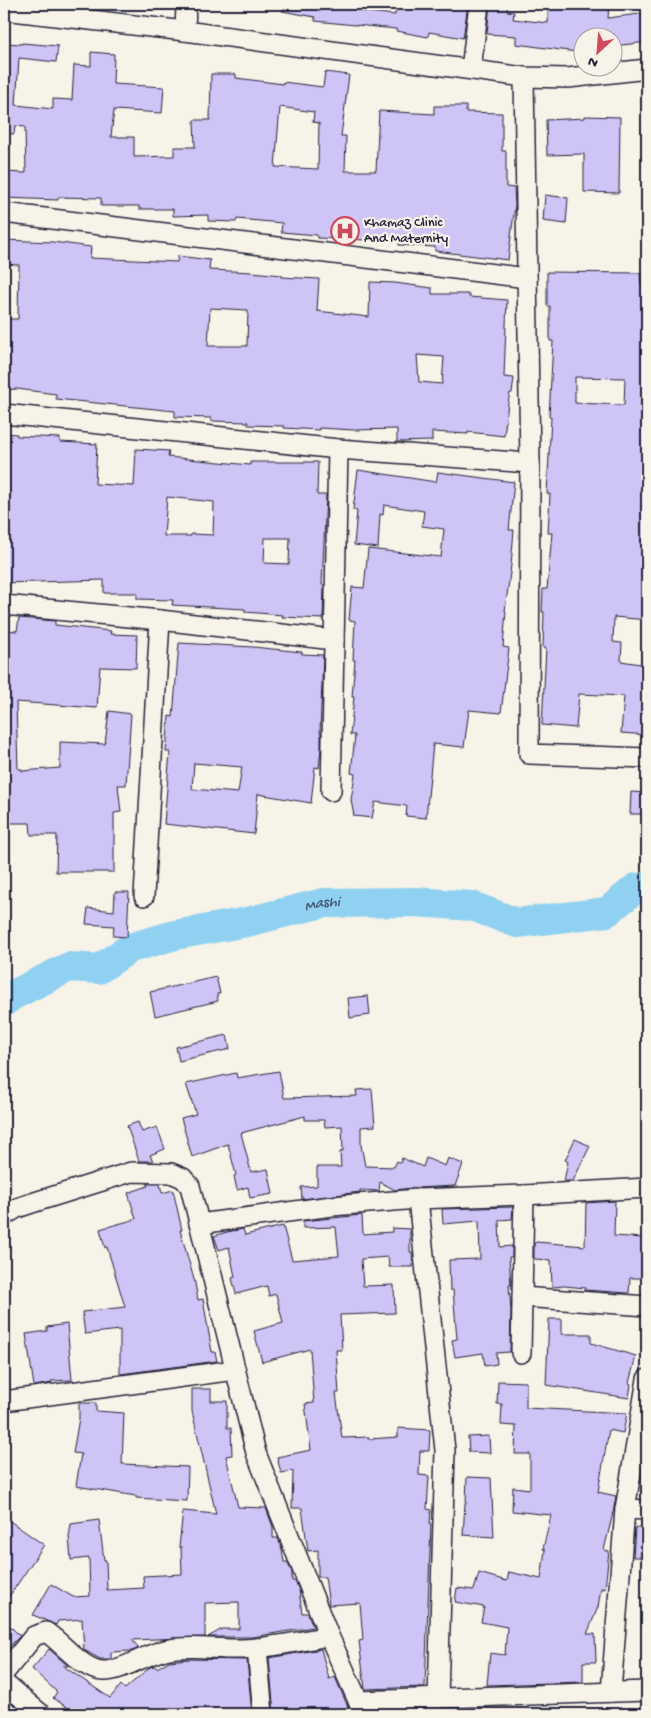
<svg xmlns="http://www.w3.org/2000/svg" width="651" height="1718" viewBox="0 0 651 1718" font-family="'Gochi Hand',sans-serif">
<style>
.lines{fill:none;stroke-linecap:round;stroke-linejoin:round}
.river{stroke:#90d1f2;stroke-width:30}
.building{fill:#cfc4f6;stroke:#22223b;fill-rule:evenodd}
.minor-casing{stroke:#22223b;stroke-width:22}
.minor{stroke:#f7f3e8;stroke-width:19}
.labels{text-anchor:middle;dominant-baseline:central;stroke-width:4.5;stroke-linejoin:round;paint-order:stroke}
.poi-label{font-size:14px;fill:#22223b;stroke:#f7f3e8;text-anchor:start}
.water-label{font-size:15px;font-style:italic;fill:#435772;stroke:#f7f3e8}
</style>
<rect width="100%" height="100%" fill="#f7f3e8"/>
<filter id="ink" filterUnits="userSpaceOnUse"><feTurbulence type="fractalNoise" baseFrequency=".02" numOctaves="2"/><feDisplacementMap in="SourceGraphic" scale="10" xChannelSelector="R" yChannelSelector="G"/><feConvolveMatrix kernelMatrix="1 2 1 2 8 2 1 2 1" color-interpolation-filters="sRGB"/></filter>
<g filter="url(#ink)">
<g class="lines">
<path class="river" id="s1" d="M4 1002 13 995 69 967 99 969 130 948 175 935 247 922 323 903 415 902 472 906 517 923 607 912 636 888 647 887"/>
</g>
<g class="building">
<path d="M282 4H361L360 11 395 15 396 4H468L463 38 429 32 428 37 396 31V29L315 21V17L282 11Z"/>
<path d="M490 4H508L507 11 514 12 513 19 548 23V4H609L608 18 647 13V42L614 46V38H584V53L516 44V36L487 34Z"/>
<path d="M4 43 22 44V43L58 46 56 62 19 58 16 105 53 109V99L72 100 74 65 91 66V52L114 54 113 84 164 87 162 113 114 110 111 137H134V157L174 156V147H195L194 120H210L211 74H236V78L283 84V82L323 87 325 72 349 75 341 136H346L345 171H376L379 111 434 114V106H466V112L502 113V151H506V187L514 188 515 205 508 260 435 251V247L399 245V240H367L317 238V235L281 232 282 223 237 219 236 222 208 221V215L173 216V209H139V206H101V198L58 197V200L4 198V172L26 173 25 127 15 126 14 134 4 133ZM280 107 314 112 313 122 319 123 318 169 275 167Z"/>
<path d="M585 116 620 117 619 193 584 192V154L547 155 546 120 585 118Z"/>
<path d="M545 195 568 198 566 224 543 221Z"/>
<path d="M4 240 53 242 91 247 90 258 177 262 178 256 210 260 209 270 252 272 282 275V277L319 279 317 311 369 317 370 282 395 283 432 288V294H469V297L507 300 504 377 514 378 512 393H510L508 403 504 436 468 432V434L432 432V441L397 442V429L354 430 319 428V430L284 428V426L248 425V422L211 421V418L175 417V411L56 399V394L17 389 4 390V319H18L19 265 4 264ZM210 308 248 310 247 346H208ZM417 355 444 357 442 384 419 382Z"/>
<path d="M547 272 640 273 641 285H647V620L614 617 613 642 622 643 621 661 647 665V735L621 733 624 696 579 694 576 728 542 725 546 648H543L544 612H542L543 589H547L552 533H548L550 494H547L551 417H549L553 341H550V306H547ZM575 377 625 378 624 405 575 403Z"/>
<path d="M4 433 17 434V436L60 438V442L97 444 95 484 134 486 136 449 169 451 168 457 250 465V462H318L317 495H326L322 585H324L323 619 282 617 283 615 245 612V609L172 605 173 600 137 599V593H104V580L4 583ZM167 497 214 502 213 535 191 534V536H164ZM265 538H290L289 564 264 563Z"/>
<path d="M358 470 436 482 438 472 514 482 509 530H514L511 565 505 611H506L503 647 509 648 501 713 469 710 464 747 433 744 426 818 406 816 407 806 375 802 372 818 354 816 351 800 355 774 351 773 355 735H350L354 697H352L355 660H353L355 621 349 620 352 587 364 588 368 549 441 557 444 529 422 526 424 511 384 505 383 515 380 514 378 548 354 545 357 511 353 510Z"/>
<path d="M19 618 55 621V625L111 631 110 634 137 635 136 668 100 667 97 708 16 702 18 769H22V771L60 768V742L105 744 109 711 131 714 126 785H118L121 812 114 813V872H56L57 835H31L30 823H4V630L17 631Z"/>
<path d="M179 643 253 647 302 652V654L323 655 320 733H321V748L319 768 315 767 311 803 258 794 254 834 164 824 170 752H166L169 716 173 717ZM194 763 242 767 238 793 192 789Z"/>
<path d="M631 792 647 793V814H630Z"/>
<path d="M115 892H129L127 937 113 936 114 926 86 924 88 908 114 911Z"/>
<path d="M216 977 220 993 217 994 218 1001 155 1016 150 992Z"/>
<path d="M368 996 370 1015 350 1018 348 998Z"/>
<path d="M227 1035 230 1049 179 1061 176 1047Z"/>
<path d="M279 1071 284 1098 357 1096 356 1090 372 1089 375 1126 361 1127V1145L365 1166 394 1167 397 1161 400 1163 402 1158 423 1167 426 1158 445 1166 448 1158 463 1164 455 1186 416 1188 412 1187 411 1188 395 1190 380 1182 379 1191 360 1190V1192L302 1199 301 1187 317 1186V1167H341L340 1152 343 1151 342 1126 325 1127 324 1120H305V1116L241 1133 251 1172 268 1169 273 1194 250 1198 248 1187 237 1190 234 1176 236 1175 228 1144 192 1157 181 1118 196 1114 186 1084 236 1073 237 1078Z"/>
<path d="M138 1122 142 1132 157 1127 165 1149 150 1155 153 1161H139L127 1126Z"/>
<path d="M575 1139 590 1146 573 1181H564L568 1162 565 1160Z"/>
<path d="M147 1184H160L162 1193 173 1190 182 1230H180L195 1283 198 1300 203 1299 212 1352H215L217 1361 120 1374V1330L85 1334 82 1312 125 1307 107 1247 105 1248 100 1229 136 1219 128 1193 148 1186Z"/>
<path d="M615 1201 614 1236 643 1238 642 1265H647V1278H630L629 1293 584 1290 585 1288 565 1286 552 1287 551 1260 534 1259V1244L536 1242 585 1246 586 1203Z"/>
<path d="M513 1207 512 1219 499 1220 500 1247 512 1246V1257H509L511 1285H509L511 1311 510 1352 496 1353 497 1364 485 1366 483 1353 455 1357 452 1340 457 1339 453 1290H450L449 1260 480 1259 479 1221 443 1224 442 1209Z"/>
<path d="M362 1215 363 1234 392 1232V1228L410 1229V1252H412L413 1267H389L388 1257 361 1259 363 1286 394 1285 395 1313 340 1315 342 1350H336L339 1393H336L342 1438 369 1437V1439L398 1437V1428L430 1430 429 1451H420L419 1475 429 1476 427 1509 431 1510 430 1524H431L425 1687 365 1689 359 1641 363 1640 360 1603 329 1605 325 1577H318V1550L308 1551 302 1508H292L293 1471 281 1473 277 1457 311 1450 305 1404 314 1403 310 1349 262 1362 254 1331 283 1323 276 1294 269 1296 267 1286 236 1294 232 1278 235 1277 229 1247 219 1250 214 1236 227 1232 243 1229 245 1235 283 1226 292 1260 339 1256 336 1227 303 1228V1221Z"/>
<path d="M549 1319H562V1334H591V1343L636 1356 629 1383 631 1384 629 1398 546 1385Z"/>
<path d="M67 1324 72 1380 51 1381 52 1383 34 1386 26 1334 47 1331V1327Z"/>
<path d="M498 1381 526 1382V1408L627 1413 623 1433 609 1430 598 1492 616 1496 613 1513 604 1550 609 1551 605 1589 601 1588 598 1607 587 1634H595L596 1662H583V1682L487 1685 490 1653 505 1655 507 1627 481 1622 484 1607 455 1602 457 1588 474 1590 479 1573 507 1581 509 1572 541 1579 545 1550 543 1549 551 1515 512 1511 513 1487 530 1489V1454H515L516 1426 501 1425 502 1404H497Z"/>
<path d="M192 1389H211V1401H227V1428H231L232 1455 226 1456 238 1507 266 1508 273 1527V1538H278L282 1550 284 1562H287L292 1572V1581H295L299 1590 302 1613H308L313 1627 252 1637H208L222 1629H239V1602L205 1603V1637L132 1640 139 1648 132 1651 111 1652V1659H100L84 1650 82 1619 58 1621 56 1625 33 1615 51 1584 73 1597 90 1596 89 1558 71 1560 69 1537 71 1524 99 1520 104 1560H106L107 1590 144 1588 143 1576 182 1574 181 1547H179L183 1511 216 1514 192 1411Z"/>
<path d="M79 1403H96V1411L124 1413 122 1464 188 1467 187 1501 136 1498V1496L76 1486 81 1454 73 1453 79 1418Z"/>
<path d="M489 1436 490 1453 469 1452 468 1437Z"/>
<path d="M467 1477 491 1478 494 1537 463 1535 465 1503H466Z"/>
<path d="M4 1517 44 1545 4 1604Z"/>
<path d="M635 1528H647V1557H633Z"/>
<path d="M4 1620 20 1636 4 1652Z"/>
<path d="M49 1649 68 1666H63L110 1698 121 1685 125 1689 150 1667 154 1666 157 1668 169 1661 188 1659 247 1660 252 1714H77L53 1698 57 1692 32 1669Z"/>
<path d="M321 1649 329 1679 335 1677 351 1714H274L269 1658Z"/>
</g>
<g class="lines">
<defs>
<g id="minor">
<path d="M4 10 185 31 524 77 568 78 647 69"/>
<path d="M185 31 186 4"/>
<path d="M471 69 479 4"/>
<path d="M524 77 530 463 529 754 647 758"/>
<path d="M4 213 527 278"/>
<path d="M4 414 338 449 530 463"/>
<path d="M4 605 160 620 334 640"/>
<path d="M331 791 338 449"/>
<path d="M144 896 160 620"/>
<path d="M418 1199 445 1450 438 1698"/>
<path d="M4 1216 17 1208 35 1202 131 1172 171 1173 183 1178 190 1186 256 1453 329 1636 364 1714"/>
<path d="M199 1224 332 1206 418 1199 524 1195 647 1188"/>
<path d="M522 1297 647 1306"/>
<path d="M521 1353 524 1195"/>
<path d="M4 1401 235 1370"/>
<path d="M625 1509 647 1510"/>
<path d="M257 1648 263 1714"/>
<path d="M4 1673 34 1636 46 1632C63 1643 84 1672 105 1671 123 1671 151 1651 170 1649 194 1645 218 1650 242 1649 271 1648 300 1641 329 1636"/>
<path d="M4 1683 41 1714"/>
<path d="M611 1692 625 1509 647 1379"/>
<path d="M358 1701 647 1691"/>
</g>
</defs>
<use href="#minor" class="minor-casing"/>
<use href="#minor" class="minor"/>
</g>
</g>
<defs>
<symbol id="hospital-ring" viewBox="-11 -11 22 22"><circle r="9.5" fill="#f7f3e8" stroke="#d1495b" stroke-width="1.5"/><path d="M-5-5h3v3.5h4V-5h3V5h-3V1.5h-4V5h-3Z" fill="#d1495b"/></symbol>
</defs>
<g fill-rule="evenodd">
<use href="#hospital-ring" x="329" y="215" width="32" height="32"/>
</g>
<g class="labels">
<g class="poi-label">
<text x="364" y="223">Khamaz Clinic<tspan x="364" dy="16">And Maternity</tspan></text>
</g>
<g class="water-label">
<text stroke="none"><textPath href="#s1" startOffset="339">Mashi</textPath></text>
</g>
</g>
<rect width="651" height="1718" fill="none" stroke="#f7f3e8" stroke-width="20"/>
<rect x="10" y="10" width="631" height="1698" fill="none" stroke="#22223b" stroke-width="2" filter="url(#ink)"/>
<g transform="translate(598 52) rotate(206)"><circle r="24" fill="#f7f3e8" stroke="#a29fa3"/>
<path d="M0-4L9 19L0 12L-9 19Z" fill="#d1495b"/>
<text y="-8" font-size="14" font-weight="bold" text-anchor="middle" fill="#22223b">N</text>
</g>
</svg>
